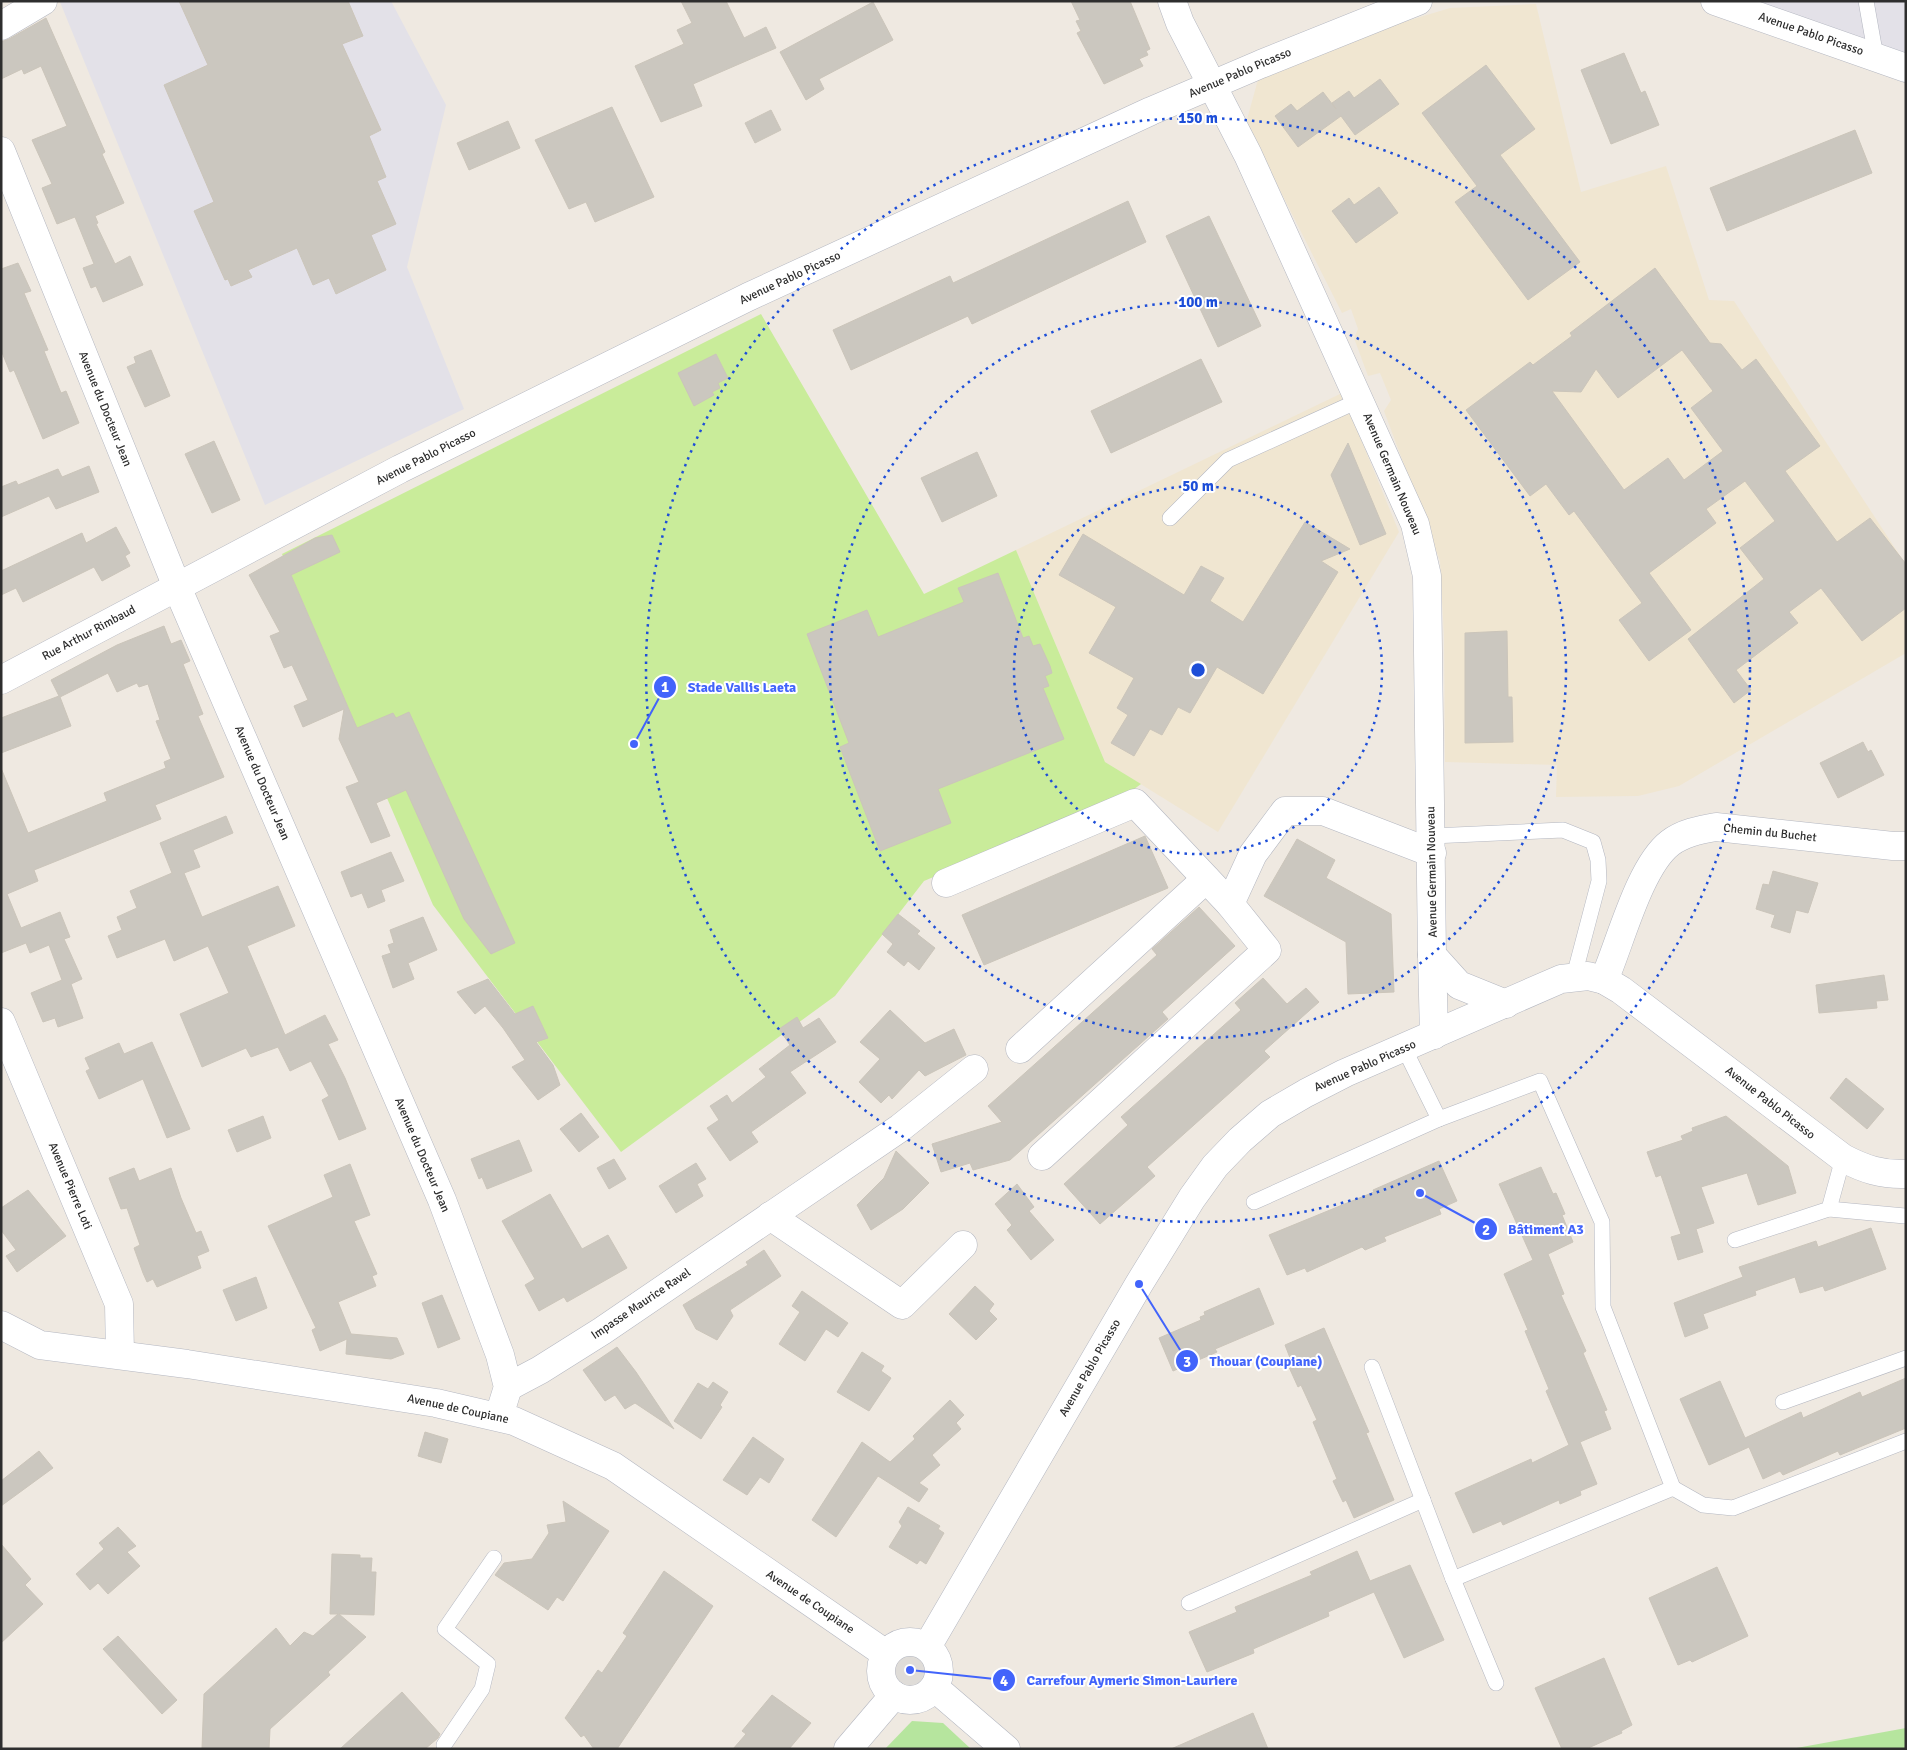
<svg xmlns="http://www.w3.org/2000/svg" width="1907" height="1750" viewBox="0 0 1907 1750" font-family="Signika,sans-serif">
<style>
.industrial{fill:#e3e1e8}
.education{fill:#f0e6d1}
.green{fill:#b6e59e}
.pitch{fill:#c9ec9a}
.plaza{fill:#dfdcd8}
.building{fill:#cbc7bf;stroke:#cbc5ba;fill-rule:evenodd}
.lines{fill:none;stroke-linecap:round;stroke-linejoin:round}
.service-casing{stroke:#b4b7c1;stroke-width:16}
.minor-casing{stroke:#b4b7c1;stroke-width:29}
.tertiary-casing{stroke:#b4b7c1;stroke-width:29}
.secondary-casing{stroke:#b4b7c1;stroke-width:29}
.service{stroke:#fff;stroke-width:15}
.minor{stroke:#fff;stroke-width:28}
.tertiary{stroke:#fff;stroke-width:28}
.secondary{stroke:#fff;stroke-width:28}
.ring{fill:none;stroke:#1d4ed8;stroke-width:2.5;stroke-dasharray:2.5 5}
.labels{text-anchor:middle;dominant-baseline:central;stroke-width:4;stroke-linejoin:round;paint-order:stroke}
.street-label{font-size:12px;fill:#2e2e2e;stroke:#fff}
.centre{fill:#1d4ed8;stroke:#fff;stroke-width:2.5}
.ring-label{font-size:15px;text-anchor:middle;font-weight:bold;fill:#1d4ed8;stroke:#fff;stroke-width:4;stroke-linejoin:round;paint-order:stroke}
.leader{fill:none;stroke:#4264fb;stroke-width:2}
.callout-dot{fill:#4264fb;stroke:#fff;stroke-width:2}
.mark-label{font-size:15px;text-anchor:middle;font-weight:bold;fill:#fff}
.callout-label{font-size:14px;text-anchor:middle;font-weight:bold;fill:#4264fb;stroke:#fff;stroke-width:4;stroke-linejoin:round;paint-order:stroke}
</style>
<rect width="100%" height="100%" fill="#efe9e1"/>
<g class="industrial">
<path d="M61 1H391L446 105 407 267 464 409 265 505 60 2Z"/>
<path d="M1755 1H1906V54Z"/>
</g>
<g class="education">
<path d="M1536 4 1581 192 1666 166 1709 300 1734 301 1906 565V653L1679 786 1638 796 1556 797 1557 765 1445 762 1444 637 1440 561 1384 411 1391 400 1380 373 1368 376 1354 338 1358 329 1351 309 1342 313 1246 123 1259 76 1361 35 1450 8Z"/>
<path d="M1342 393 1399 532 1218 832 1105 762 1016 550Z"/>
</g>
<g class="green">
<path d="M912 1721 943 1723 971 1749H885Z"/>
<path d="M1906 1728V1749H1791Z"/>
</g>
<path class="pitch" d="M761 314 924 594 1016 550 1105 762 1141 784 1126 795 924 881 835 996 621 1152 433 905 282 554Z"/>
<circle class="plaza" cx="910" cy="1671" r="29"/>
<g class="building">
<path d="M179 1H348L363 36 342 44 381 130 369 136 386 177 377 181 396 224 371 235 386 270 336 294 329 278 313 285 297 248 248 270 252 277 231 286 228 279 225 280 194 211 214 202 164 85 208 65Z"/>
<path d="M681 1H726L744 38 766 27 776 48 693 84 702 106 661 122 635 66 684 44 677 30 692 23Z"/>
<path d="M1071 1H1130L1150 49 1146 51 1148 55 1139 59 1143 66 1104 84 1077 33 1081 31 1076 21 1080 20Z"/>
<path d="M873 2 893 40 819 79 824 89 806 100 780 52Z"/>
<path d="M46 18 105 152 102 154 124 203 95 216 98 223 96 224 115 264 130 256 143 285 103 302 96 286 91 288 83 268 94 264 75 217 57 224 42 188 52 184 32 140 67 126 41 66 24 74 22 69 1 79V42L9 39Z"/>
<path d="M1624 53 1641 93 1645 91 1659 125 1611 144 1581 70Z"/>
<path d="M1486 65 1535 129 1500 155 1580 262 1528 300 1455 202 1477 186 1422 113Z"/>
<path d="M1380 79 1399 104 1355 135 1341 116 1298 147 1275 116 1291 104 1297 111 1323 92 1336 109 1332 103 1349 91 1354 98Z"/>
<path d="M612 107 654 197 595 222 586 202 569 209 535 140Z"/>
<path d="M771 110 781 130 755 143 745 123Z"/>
<path d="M508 121 520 148 469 170 457 143Z"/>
<path d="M1855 130 1872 173 1727 231 1710 188Z"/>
<path d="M1379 187 1398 213 1356 243 1332 211 1349 198 1354 205Z"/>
<path d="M1128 201 1146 242 972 324 968 316 851 370 833 330 950 276 953 283Z"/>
<path d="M1209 216 1261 326 1218 347 1166 236Z"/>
<path d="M18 263 31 291 24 293 48 350 44 351 61 393 66 391 79 423 43 439 14 370 10 372 1 350V269Z"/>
<path d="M1655 268 1710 343 1721 344 1742 370 1756 359 1820 446 1785 471 1837 542 1870 518 1906 564V608L1862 641 1821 588 1789 612 1798 623 1736 670 1751 690 1734 703 1688 639 1764 579 1740 548 1775 521 1745 481 1706 509 1716 523 1649 573 1691 630 1649 661 1619 620 1642 603 1574 511 1569 515 1546 484 1530 496 1466 410 1530 362 1533 365 1572 336 1570 333ZM1682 350 1713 391 1691 408 1723 451 1684 480 1668 458 1624 490 1552 391 1581 392 1596 369 1618 398Z"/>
<path d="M151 350 170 396 145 407 127 367 136 363 134 357Z"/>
<path d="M716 354 728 378 718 383 720 388 712 392 714 395 694 406 678 373Z"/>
<path d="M1201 359 1222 402 1111 453 1091 411Z"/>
<path d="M214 441 240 500 212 513 185 454Z"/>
<path d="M1348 443 1386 534 1360 545 1331 475Z"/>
<path d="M977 452 997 496 942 522 921 478Z"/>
<path d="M89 466 99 492 56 509 49 496 1 517V487L16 481 18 485 58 469 62 477Z"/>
<path d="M1305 522 1350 549 1321 561 1338 572 1263 694 1217 667 1190 713 1178 707 1162 735 1150 729 1134 756 1111 743 1128 715 1117 708 1134 678 1089 653 1116 607 1059 575 1083 534 1184 595 1201 566 1224 578 1210 601 1243 622Z"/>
<path d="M116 527 130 553 125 556 130 566 102 581 94 567 23 602 16 588 1 595V571L82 533 86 543Z"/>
<path d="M332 535 340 552 291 575 357 728 393 713 396 718 409 712 515 943 491 954 464 919 406 790 376 803 390 836 371 843 346 787 359 782 339 739 344 709 303 727 294 706 308 700 292 665 284 668 270 636 280 632 249 575 315 538Z"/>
<path d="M998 573 1023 638 1029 636 1033 646 1040 644 1050 666 1052 673 1045 676 1049 686 1043 688 1064 739 938 789 951 823 880 851 840 747 849 743 807 634 867 610 878 637 964 602 958 588Z"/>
<path d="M164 626 171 644 181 640 190 661 183 664 203 714 198 716 224 777 155 805 161 819 34 870 38 881 7 894 21 928 60 912 70 937 64 939 82 979 71 984 83 1018 58 1027 55 1018 43 1022 31 993 62 980 49 945 30 953 26 943 1 953V768L28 833 107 801 104 793 166 768 164 762 171 759 156 721 160 720 148 684 139 687 137 683 117 692 108 673 60 697 71 726 1 753V718L59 696 51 680 117 645Z"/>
<path d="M1507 631 1508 697H1512L1513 742 1465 743V633Z"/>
<path d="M1863 742 1868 752 1871 750 1884 775 1838 798 1820 763Z"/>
<path d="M226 816 233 833 193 850 200 867 184 873 202 917 278 886 295 926 247 946 285 1035 325 1015 338 1040 328 1044 345 1078 366 1129 339 1140 322 1100 329 1096 311 1061 290 1071 278 1047 251 1057 246 1048 202 1067 180 1014 229 993 208 946 174 961 165 939 117 958 108 936 122 930 117 917 137 908 130 891 172 873 160 843Z"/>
<path d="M1145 836 1168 888 984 965 962 915Z"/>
<path d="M1297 839 1335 860 1326 878 1391 914 1394 992 1348 994 1346 942 1264 896Z"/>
<path d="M391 852 404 881 381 890 385 901 368 908 362 893 351 897 341 872Z"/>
<path d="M1773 871 1818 883 1808 913 1796 910 1790 933 1771 927 1775 915 1756 909 1763 884 1769 885Z"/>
<path d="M1199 907 1235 946 1162 1012 1168 1019 1010 1160 973 1170 970 1163 941 1172 932 1144 1002 1122 988 1106 1157 955 1152 949Z"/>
<path d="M898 914 920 931 917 934 935 948 919 970 908 961 904 966 887 952 893 944 882 934Z"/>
<path d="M423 917 437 950 408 963 414 979 393 988 382 956 391 953 388 945 394 943 390 930Z"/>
<path d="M1884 975 1888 1000 1876 1001 1877 1008 1819 1013 1816 985Z"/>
<path d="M1263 978 1287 1004 1306 988 1319 1002 1264 1051 1270 1057 1147 1167 1155 1176 1100 1224 1064 1184 1128 1125 1121 1117 1241 1010 1235 1003Z"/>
<path d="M488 979 515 1014 533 1006 548 1038 536 1042 553 1065 560 1085 538 1100 512 1067 525 1060 503 1028 485 1006 475 1014 457 992Z"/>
<path d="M890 1010 925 1043 954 1029 966 1055 925 1076 919 1070 892 1099 889 1095 881 1103 859 1082 880 1059 860 1042Z"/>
<path d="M797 1017 803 1028 819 1018 836 1042 790 1072 806 1093 751 1132 758 1142 730 1161 707 1128 719 1120 710 1106 727 1095 732 1103 766 1077 759 1069 790 1045 779 1029Z"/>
<path d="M152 1042 190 1129 167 1138 143 1079 99 1099 86 1071 90 1069 85 1058 119 1043 124 1054Z"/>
<path d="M1846 1078 1884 1109 1867 1129 1830 1098Z"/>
<path d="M581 1113 599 1137 579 1152 560 1129Z"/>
<path d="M263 1116 271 1138 237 1152 228 1130Z"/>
<path d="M1726 1116 1788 1166 1796 1193 1758 1205 1747 1173 1701 1187 1714 1223 1696 1229 1703 1252 1678 1260 1671 1237 1681 1234 1661 1175 1656 1177 1647 1152 1683 1140 1681 1136 1693 1131 1692 1128Z"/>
<path d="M519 1140 532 1171 487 1189 482 1177 479 1179 471 1159Z"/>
<path d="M896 1151 929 1183 903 1209 871 1230 857 1205 884 1178Z"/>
<path d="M614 1159 626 1179 609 1189 597 1168Z"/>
<path d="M1439 1161 1457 1201 1439 1209 1441 1214 1384 1237 1386 1241 1365 1250 1362 1247 1307 1272 1305 1268 1287 1275 1269 1235 1374 1192 1373 1190Z"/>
<path d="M696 1163 706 1179 697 1184 703 1196 676 1213 659 1186Z"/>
<path d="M350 1164 370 1215 354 1221 377 1274 372 1276 376 1286 338 1302 351 1334 397 1338 404 1354 391 1359 346 1354 347 1339 320 1351 312 1330 316 1328 268 1226 333 1197 324 1175Z"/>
<path d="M1541 1167 1553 1194 1556 1193 1565 1214 1562 1215 1573 1242 1548 1254 1564 1294 1561 1295 1586 1351 1583 1353 1607 1410 1604 1411 1611 1429 1580 1442 1597 1484 1580 1491 1581 1495 1560 1504 1559 1500 1503 1525 1501 1521 1473 1533 1455 1493 1531 1459 1532 1463 1569 1445 1546 1391 1549 1389 1525 1331 1528 1330 1504 1274 1533 1260 1499 1184Z"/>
<path d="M134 1168 139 1181 171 1168 181 1198 196 1233 201 1231 209 1251 197 1256 201 1268 157 1287 153 1279 147 1282 143 1273 134 1248 140 1245 127 1208 121 1209 109 1178Z"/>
<path d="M1017 1184 1034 1207 1029 1211 1054 1240 1031 1260 1007 1230 1012 1225 995 1204Z"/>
<path d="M28 1190 66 1236 17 1272 6 1256 16 1250 1 1230V1208Z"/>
<path d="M550 1194 582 1249 608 1235 627 1268 567 1302 564 1297 539 1311 525 1285 535 1279 502 1221Z"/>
<path d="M1871 1228 1886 1269 1825 1291 1823 1286 1800 1293 1795 1277 1755 1291 1756 1295 1703 1314 1708 1328 1685 1337 1674 1303 1743 1277 1739 1267 1816 1241 1818 1247Z"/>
<path d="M764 1250 781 1276 730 1310 733 1316 717 1340 696 1329 683 1305 748 1265 746 1262Z"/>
<path d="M256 1277 267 1308 236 1321 223 1290Z"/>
<path d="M975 1286 994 1304 989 1311 997 1319 976 1340 949 1314Z"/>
<path d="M1259 1288 1274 1324 1215 1349 1217 1352 1173 1371 1159 1338 1201 1320 1200 1317 1205 1315 1204 1312Z"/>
<path d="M802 1291 848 1323 838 1337 826 1329 805 1361 779 1344 800 1312 792 1306Z"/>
<path d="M442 1295 460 1339 438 1348 422 1303Z"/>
<path d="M1324 1328 1369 1432 1366 1433 1394 1500 1354 1518 1346 1500 1343 1502 1333 1481 1337 1479 1313 1422 1317 1420 1301 1385 1298 1387 1288 1365 1292 1363 1285 1345Z"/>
<path d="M617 1347 636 1372 674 1429 635 1403 625 1409 615 1395 605 1401 583 1370Z"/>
<path d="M862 1352 884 1366 881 1371 891 1378 869 1411 837 1392Z"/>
<path d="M1906 1378V1428L1840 1455 1838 1451 1783 1475 1780 1471 1763 1479 1749 1447 1709 1465 1680 1399 1720 1381 1745 1438 1801 1412 1803 1418 1860 1392 1862 1397Z"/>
<path d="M713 1382 728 1392 720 1405 722 1407 701 1439 674 1421 698 1383 708 1389Z"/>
<path d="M950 1400 964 1415 956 1423 961 1429 932 1455 940 1465 919 1483 928 1489 919 1502 878 1476 836 1537 812 1520 862 1442 890 1462 915 1439 913 1436Z"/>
<path d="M425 1432 448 1439 441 1463 418 1456Z"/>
<path d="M753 1437 784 1459 769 1483 760 1477 747 1495 723 1480Z"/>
<path d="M39 1451 53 1468 1 1506V1481Z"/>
<path d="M563 1501 609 1531 563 1601 557 1597 548 1610 495 1575 504 1563 532 1559 549 1533 547 1525 566 1522Z"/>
<path d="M908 1507 940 1526 938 1529 944 1533 926 1564 920 1560 917 1564 889 1547 902 1526 899 1522Z"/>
<path d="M118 1527 136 1546 127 1552 140 1566 108 1594 98 1583 90 1590 76 1574 104 1549 99 1543Z"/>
<path d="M1 1544 31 1579 25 1585 43 1604 1 1643Z"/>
<path d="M1357 1551 1370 1581 1410 1565 1444 1640 1404 1658 1374 1592 1328 1612 1329 1616 1253 1649 1254 1653 1207 1672 1189 1632 1237 1612 1235 1607 1312 1575 1310 1572Z"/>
<path d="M332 1554 360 1555V1558H372L371 1572H376L374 1615 339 1614 366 1637 328 1672 330 1675 270 1729 269 1749H202L204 1694 276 1628 290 1646 304 1632 313 1636 338 1614H330Z"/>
<path d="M1717 1567 1748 1636 1692 1662 1690 1660 1678 1665 1649 1598Z"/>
<path d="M664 1571 713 1606 617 1749H594L584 1735 581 1737 565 1718 598 1670 602 1673 627 1636 623 1633Z"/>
<path d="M118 1636 177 1700 162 1714 103 1649Z"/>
<path d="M1604 1658 1632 1725 1621 1731 1622 1733 1586 1749H1562L1535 1688Z"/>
<path d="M402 1692 440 1734 438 1738 425 1749H340Z"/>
<path d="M772 1695 811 1723 789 1749H733L746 1734 742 1731Z"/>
<path d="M1253 1713 1268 1749H1171Z"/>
</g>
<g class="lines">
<defs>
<g id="service">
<path d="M1866 1 1876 57"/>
<path d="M1170 518 1228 460 1360 400"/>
<path d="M1432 836 1563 830 1593 842 1598 860 1599 881 1574 976"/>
<path d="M1404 1048 1439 1119 1540 1081 1602 1222 1603 1307 1673 1488 1453 1579 1496 1683"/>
<path d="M1254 1202 1439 1119"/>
<path d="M1829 1209 1905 1216"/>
<path d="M1735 1240 1829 1209 1843 1158"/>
<path d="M1372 1367 1453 1579"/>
<path d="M1783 1402 1906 1358"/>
<path d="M1673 1488 1703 1505 1733 1508 1906 1441"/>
<path d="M1189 1603 1423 1500"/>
<path d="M444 1745 482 1689 488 1664 445 1629 494 1558"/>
</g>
<g id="minor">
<path d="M1172 1 1180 23 1248 155 1415 524 1427 576 1432 955 1459 985 1506 1004"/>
<path d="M1715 1 1906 68"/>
<path d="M1 26 43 1"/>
<path d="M1 151 177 587 442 1200 500 1355 508 1387 499 1416"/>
<path d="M1 680 400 469 748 297 1151 111 1261 64 1418 1"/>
<path d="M946 883 1135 803 1230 904 1253 854 1285 811H1323L1432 853"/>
<path d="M1432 955 1434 1035"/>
<path d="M1604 980C1620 944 1639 867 1670 843 1683 833 1699 830 1716 827L1893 846H1906"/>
<path d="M1 1022 119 1304 120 1354"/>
<path d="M1020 1049 1206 879"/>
<path d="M1042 1156 1267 950 1230 904"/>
<path d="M770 1216 902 1305 963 1245"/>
<path d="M508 1387 540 1370 602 1331 900 1128 974 1069"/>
</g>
<path id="tertiary" d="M935 1688 1006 1749"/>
<g id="secondary">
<path d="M1 1325 40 1345 187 1364 436 1403 514 1421 613 1466 886 1654"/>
<circle cx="910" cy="1671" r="29"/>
<path d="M927 1647 1139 1284 1192 1198 1215 1166 1240 1140 1270 1114 1306 1093 1345 1073 1561 979 1588 976 1604 980 1621 990 1843 1158C1864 1169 1882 1175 1906 1174"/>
<path d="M848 1749 894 1695"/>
</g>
</defs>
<use href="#service" class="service-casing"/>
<use href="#minor" class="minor-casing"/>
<use href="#tertiary" class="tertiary-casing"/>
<use href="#secondary" class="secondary-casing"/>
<use href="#service" class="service"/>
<use href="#minor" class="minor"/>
<use href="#tertiary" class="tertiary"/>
<use href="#secondary" class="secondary"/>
</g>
<g class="ring">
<circle cx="1198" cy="670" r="184"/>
<circle cx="1198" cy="670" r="368"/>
<circle cx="1198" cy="670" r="552"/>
</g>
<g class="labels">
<g class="street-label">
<text transform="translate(1811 34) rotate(19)">Avenue Pablo Picasso</text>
<text transform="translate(1240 73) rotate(-23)">Avenue Pablo Picasso</text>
<text transform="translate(790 278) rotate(-25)">Avenue Pablo Picasso</text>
<text transform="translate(105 409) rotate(68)">Avenue du Docteur Jean</text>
<text transform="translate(426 457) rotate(-27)">Avenue Pablo Picasso</text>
<text transform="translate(1392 474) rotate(67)">Avenue Germain Nouveau</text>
<text transform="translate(89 633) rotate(-28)">Rue Arthur Rimbaud</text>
<text transform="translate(262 783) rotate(67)">Avenue du Docteur Jean</text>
<text transform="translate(1770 833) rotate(6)">Chemin du Buchet</text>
<text transform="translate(1432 872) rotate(-91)">Avenue Germain Nouveau</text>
<text transform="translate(1365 1066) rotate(-24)">Avenue Pablo Picasso</text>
<text transform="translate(1770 1103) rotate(38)">Avenue Pablo Picasso</text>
<text transform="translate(422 1155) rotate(67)">Avenue du Docteur Jean</text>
<text transform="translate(70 1186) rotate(67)">Avenue Pierre Loti</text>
<text transform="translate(641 1304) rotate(-34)">Impasse Maurice Ravel</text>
<text transform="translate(1090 1368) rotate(-60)">Avenue Pablo Picasso</text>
<text transform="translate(458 1409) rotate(12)">Avenue de Coupiane</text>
<text transform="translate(810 1602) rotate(34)">Avenue de Coupiane</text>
</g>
</g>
<circle cx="1198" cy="670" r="8" class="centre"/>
<g class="ring-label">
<text x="1198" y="123">150 m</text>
<text x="1198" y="307">100 m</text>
<text x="1198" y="491">50 m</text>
</g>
<path class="leader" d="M634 744L665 687M1420 1193L1486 1229M1139 1284L1187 1361M910 1670L1004 1680"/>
<g class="callout-dot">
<circle cx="634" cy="744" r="5"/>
<circle cx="1420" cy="1193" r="5"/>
<circle cx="1139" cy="1284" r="5"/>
<circle cx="910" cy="1670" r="5"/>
<circle cx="665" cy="687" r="12"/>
<circle cx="1486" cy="1229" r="12"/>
<circle cx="1187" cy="1361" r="12"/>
<circle cx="1004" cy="1680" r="12"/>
</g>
<g class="mark-label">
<text x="665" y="692">1</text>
<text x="1486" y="1235">2</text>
<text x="1187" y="1367">3</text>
<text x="1004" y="1686">4</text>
</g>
<g class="callout-label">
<text x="742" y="692">Stade Vallis Laeta</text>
<text x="1546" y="1234">Bâtiment A3</text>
<text x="1266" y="1366">Thouar (Coupiane)</text>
<text x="1132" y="1685">Carrefour Aymeric Simon-Lauriere</text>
</g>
<rect width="1907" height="1750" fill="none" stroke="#2e2e2e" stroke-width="5"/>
</svg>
